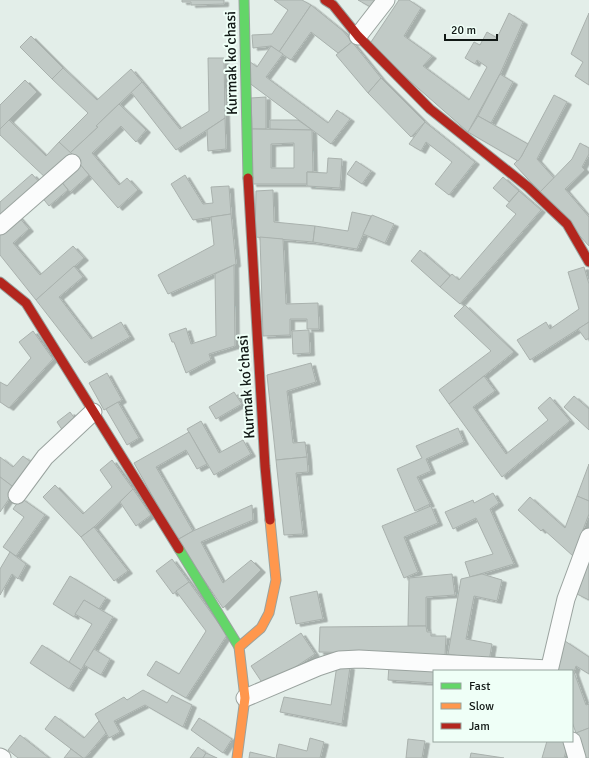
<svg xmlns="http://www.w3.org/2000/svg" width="589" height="758" viewBox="0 0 589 758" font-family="Signika,sans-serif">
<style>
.building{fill:#c1cac6;stroke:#a9b1ad;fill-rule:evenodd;filter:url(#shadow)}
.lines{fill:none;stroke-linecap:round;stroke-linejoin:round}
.street-casing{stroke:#9aa39f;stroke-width:19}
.fast-casing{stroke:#9aa39f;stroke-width:11}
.slow-casing{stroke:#9aa39f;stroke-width:11}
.jam-casing{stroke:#9aa39f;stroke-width:11}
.street{stroke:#fbfcfc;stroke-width:17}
.fast{stroke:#63d668;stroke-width:9}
.slow{stroke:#ff974d;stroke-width:9}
.jam{stroke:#b3261e;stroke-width:9}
.labels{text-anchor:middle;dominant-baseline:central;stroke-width:4;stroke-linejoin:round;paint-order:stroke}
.street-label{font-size:15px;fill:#111815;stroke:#effff7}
</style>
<defs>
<filter id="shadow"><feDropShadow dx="4.5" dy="2.5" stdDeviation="0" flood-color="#0004"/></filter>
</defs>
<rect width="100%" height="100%" fill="#e3eee9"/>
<g class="building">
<path d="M182 0H224V4L191 5V2H182Z"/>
<path d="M274 0H302L311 5 279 52 271 46 253 48 252 35 272 34 288 10Z"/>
<path d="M358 0H380L374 9Z"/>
<path d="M399 0H409L421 8 404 36 432 56 423 66 469 100 487 67 477 60 475 64 465 58 474 42 480 45 487 32 497 38 509 13 523 22 500 74 468 132 369 45Z"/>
<path d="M311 5 343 31 352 42 338 53 311 32 291 60 279 52Z"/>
<path d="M589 13V85L575 76 583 62 571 54Z"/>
<path d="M31 36 63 68 52 79 20 47Z"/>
<path d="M352 42 381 78 368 93 336 55Z"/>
<path d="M271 46 283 54 266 77 328 123 337 110 350 119 331 144 248 82 249 61 257 67Z"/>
<path d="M208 58H224L225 118 176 150 131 92 142 82 180 129 209 111Z"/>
<path d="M63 68 97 100 131 69 142 82 96 126 98 127 70 153 59 142 88 113 52 79Z"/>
<path d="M500 74 513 82 491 123 478 116Z"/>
<path d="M381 78 425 122 411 137 368 93Z"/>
<path d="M25 80 37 92 0 129V105Z"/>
<path d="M554 95 567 102 537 159 554 178 540 192 514 164 521 157Z"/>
<path d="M266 97V129H252L251 98Z"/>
<path d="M119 104 146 130 136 142 121 126 92 153 119 185 127 178 138 190 118 208 70 153 98 127 96 126Z"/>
<path d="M478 116 528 144 521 157 518 161 468 132Z"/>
<path d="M225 118 226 149 208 151 207 130Z"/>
<path d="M9 120 46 156 59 142 72 154 48 180 0 135V129Z"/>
<path d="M270 120H298L312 130 270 129Z"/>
<path d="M425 122 475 162 449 195 435 184 452 162 426 142 421 151 409 144Z"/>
<path d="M252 129 312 130 313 172H307V184H252ZM294 143V168H271V144Z"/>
<path d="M580 143 589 148V154L582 167 585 170 565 189 589 217V246L540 192 572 159Z"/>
<path d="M328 158 342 159 340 188 307 186V172L327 173Z"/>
<path d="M356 161 371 171 362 184 347 174Z"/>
<path d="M79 163 89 175 70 192 60 180Z"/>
<path d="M32 174 40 183 0 218V202Z"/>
<path d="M185 175 203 204 213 203 211 187 229 186 231 214 193 220 171 184Z"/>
<path d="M503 177 519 191 509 202 493 188Z"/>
<path d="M60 180 68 190 49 206 41 196Z"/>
<path d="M273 190 274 222 315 226 313 242 255 237 256 191Z"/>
<path d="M519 191 541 210 460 304 440 287 452 274 459 280 516 214 506 206Z"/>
<path d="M352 212 371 216 357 249 313 242 315 226 348 231Z"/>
<path d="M231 214 236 264 168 294 158 275 214 245 211 217Z"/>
<path d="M372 215 394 224 385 243 363 234Z"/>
<path d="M18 216 29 229 13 243 40 275 73 246 84 258 36 300 0 255V231Z"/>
<path d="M260 237 283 239 286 304 318 303 319 329H307V319H290V335L263 336Z"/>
<path d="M420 250 450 276 440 287 411 261Z"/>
<path d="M234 265 235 346 209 354 211 360 186 373 174 342H172L169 334 186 328 191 344 216 336 215 274Z"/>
<path d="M74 266 83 277 59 297 91 339 121 322 130 337 85 363 36 300Z"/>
<path d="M584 267 589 284V322L530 360 517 340 546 322 550 329 579 309 568 272Z"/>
<path d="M465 305 514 352 449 404 439 390 491 351 454 316Z"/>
<path d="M589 322V338L586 340 578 329Z"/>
<path d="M309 330 310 353 293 354 292 331Z"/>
<path d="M33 331 53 359 9 408 0 402V382L7 386 31 358 19 342Z"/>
<path d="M311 363 316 382 287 391 293 443 305 442 307 457 276 460 267 375Z"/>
<path d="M107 373 122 400 104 410 89 383Z"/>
<path d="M484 376 495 391 473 407 506 454 548 420 538 408 550 397 570 421 502 477 449 404Z"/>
<path d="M234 392 242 404 216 419 209 407Z"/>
<path d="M574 396 589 409V430L564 407Z"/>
<path d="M118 402 139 438 127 445 106 409Z"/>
<path d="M70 412 79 424 65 434 57 422Z"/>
<path d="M201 421 219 453 243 440 251 454 214 475 187 429Z"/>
<path d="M458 428 464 442 426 459 431 471 417 477 430 504 415 511 397 469 422 458 416 446Z"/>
<path d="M189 432 207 464 197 469 186 450 156 467 193 531 177 540 134 463Z"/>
<path d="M23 456 35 465 16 489 0 477V457L13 467Z"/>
<path d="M307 457 308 472 296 473 303 534 284 535 276 460Z"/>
<path d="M112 460 133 489 94 527 81 537 43 497 55 485 83 514 112 487 100 470Z"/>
<path d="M589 464V501L577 496Z"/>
<path d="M0 477 16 489 0 512Z"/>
<path d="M133 489 151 515 136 526 120 502Z"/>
<path d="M493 493 499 503 490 509 514 564 470 577 465 562 493 554 476 518 453 529 445 512 473 500 474 503Z"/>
<path d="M577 496 589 501V514L573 556 543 529 541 531 518 510 530 497 565 528Z"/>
<path d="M21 498 45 515 16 556 3 547 24 517 13 509Z"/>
<path d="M252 505 253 520 201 542 223 583 251 560 261 570 223 608 177 540 193 531Z"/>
<path d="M431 506 438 523 404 537 418 572 404 578 382 526Z"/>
<path d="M94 527 128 571 114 581 81 537Z"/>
<path d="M10 552 26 564 18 579 12 574 0 595V569Z"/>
<path d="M172 559 189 582 173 594 156 571Z"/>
<path d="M589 562V600L577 594Z"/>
<path d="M452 574 455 595 426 597V626H408L409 578Z"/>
<path d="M482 574 502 580 497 601 474 596 466 639 492 644 489 661 448 654 461 579Z"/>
<path d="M70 576 106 598 99 609 84 600 74 617 53 604Z"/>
<path d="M189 582 227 635 186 698 147 675 156 661 179 674 206 631 176 591Z"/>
<path d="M317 591 323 619 296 624 290 597Z"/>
<path d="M84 600 113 617 81 670 69 662 92 624 75 614Z"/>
<path d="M426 626 427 632H431V636H446L445 655 319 652 320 627Z"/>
<path d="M301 633 315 654 265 687 251 666Z"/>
<path d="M565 641 589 657V674L576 666 574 672 586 705 589 704V728L576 733 572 722V671H555Z"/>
<path d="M42 645 81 670 69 689 30 663Z"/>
<path d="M94 649 110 659 101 675 84 665Z"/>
<path d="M337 665 350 667 342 724 280 712 284 697 331 705Z"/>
<path d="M389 665 434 671V683L388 680Z"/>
<path d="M143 690 167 703 172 695 192 705 183 727 145 705 114 721 120 732 109 738 95 714 124 697 127 700Z"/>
<path d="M55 716 84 738 99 721 106 733 85 758H83L45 729Z"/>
<path d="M199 718 232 739 223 753 191 730Z"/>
<path d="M589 728V758H586L576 733Z"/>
<path d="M20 735 49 758H18L8 750Z"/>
<path d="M310 738 324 742 320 758H276L279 744 307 751Z"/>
<path d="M408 739 425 741 422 758H406Z"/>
<path d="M547 741H563L566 751 564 758H542Z"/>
<path d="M198 747 206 753 203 758H190Z"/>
<path d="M71 749 83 758H64Z"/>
<path d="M250 752 275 758H249Z"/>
<path d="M206 753 217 758H203Z"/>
<path d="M471 753 504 758H470Z"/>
</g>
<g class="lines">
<defs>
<g id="street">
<path d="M358 36 386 0"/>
<path d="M0 226 72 163"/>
<path d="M17 495 45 457 93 412"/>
<path d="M549 671 566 599 589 537"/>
<path d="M245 698 318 667 339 660 359 659 548 669"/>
<path d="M572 741 577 758"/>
<path d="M0 757 2 758"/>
</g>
<g id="fast">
<path d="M244 0 248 178"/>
<path d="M179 549 239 647"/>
</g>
<path id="slow" d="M237 758 245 698 239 647 261 628 269 613 276 580 270 520"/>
<g id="jam">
<path d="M325 0 333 5 358 36 430 109 528 187 567 224 589 262"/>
<path d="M248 178 265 466 270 520"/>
<path d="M0 282 26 303 179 549"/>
</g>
</defs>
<use href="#street" class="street-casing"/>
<use href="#fast" class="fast-casing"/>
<use href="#slow" class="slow-casing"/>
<use href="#jam" class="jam-casing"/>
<use href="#street" class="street"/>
<use href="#fast" class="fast"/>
<use href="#slow" class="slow"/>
<use href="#jam" class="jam"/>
</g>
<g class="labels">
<g class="street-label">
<text transform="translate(231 63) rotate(-91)">Kurmak koʻchasi</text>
<text transform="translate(246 387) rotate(-94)">Kurmak koʻchasi</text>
</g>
</g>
<rect x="433" y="670" width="140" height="72" fill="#effff7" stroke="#96a39d"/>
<rect x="441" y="683" width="20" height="6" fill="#63d668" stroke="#96a39d"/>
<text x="469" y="690" font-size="12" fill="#111815">Fast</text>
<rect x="441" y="703" width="20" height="6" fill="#ff974d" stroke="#96a39d"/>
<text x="469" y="710" font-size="12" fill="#111815">Slow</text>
<rect x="441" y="723" width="20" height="6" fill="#b3261e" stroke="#96a39d"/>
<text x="469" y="730" font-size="12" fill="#111815">Jam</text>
<path d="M445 34v6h52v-6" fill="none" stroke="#111815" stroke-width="2"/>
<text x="451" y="34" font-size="12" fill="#111815" stroke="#effff7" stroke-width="3" paint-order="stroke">20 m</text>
</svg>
